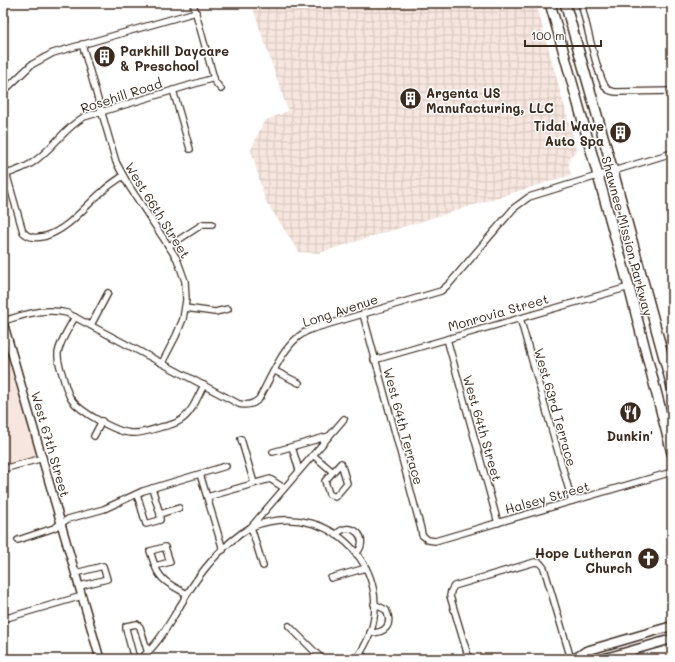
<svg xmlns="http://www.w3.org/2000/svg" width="675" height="662" viewBox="0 0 675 662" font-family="Mali,sans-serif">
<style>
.built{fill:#f6e6df}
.industrial{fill:url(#industrial-grid)}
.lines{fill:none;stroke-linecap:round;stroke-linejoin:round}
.minor-casing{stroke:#3b2a1e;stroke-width:8}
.tertiary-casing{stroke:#3b2a1e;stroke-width:10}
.primary-casing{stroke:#3b2a1e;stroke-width:11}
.trunk-casing{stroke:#3b2a1e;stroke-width:12}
.minor{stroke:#fff;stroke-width:5.5}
.tertiary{stroke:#fff;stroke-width:7}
.primary{stroke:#fff;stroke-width:8}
.trunk{stroke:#fff;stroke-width:9}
.labels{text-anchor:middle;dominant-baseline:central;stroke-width:3;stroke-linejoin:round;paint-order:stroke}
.poi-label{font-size:13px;font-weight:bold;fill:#3b2a1e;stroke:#fff;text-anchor:start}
.street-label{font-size:13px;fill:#3b2a1e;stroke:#fff}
</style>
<defs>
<pattern id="industrial-grid" width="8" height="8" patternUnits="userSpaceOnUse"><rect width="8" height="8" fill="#f6e6df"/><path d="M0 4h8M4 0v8" fill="none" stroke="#d4c5bf"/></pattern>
</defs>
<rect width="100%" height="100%" fill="#fff"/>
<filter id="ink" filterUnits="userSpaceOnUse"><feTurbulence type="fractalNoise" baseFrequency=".025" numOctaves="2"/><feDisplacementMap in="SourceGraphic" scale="8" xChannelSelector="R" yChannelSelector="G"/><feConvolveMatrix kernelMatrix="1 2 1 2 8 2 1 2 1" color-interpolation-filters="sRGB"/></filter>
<g filter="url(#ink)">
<path class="built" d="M3 335 37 452 35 457 3 467Z"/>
<path class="industrial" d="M251 3H536L577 152 570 156 569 166 571 175 319 253 299 252 265 200 251 150 264 121 288 111Z"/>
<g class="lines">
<defs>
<g id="minor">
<path d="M193 3 215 82 221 89"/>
<path d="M581 3C586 20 597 78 607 89 609 91 612 91 615 92L672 91"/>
<path d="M3 15 4 20 3 23"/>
<path d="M82 44 116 162 129 186 177 259 185 281 186 300 183 319 176 336 162 363"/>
<path d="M173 90 190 149"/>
<path d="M3 92 31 65 53 53 196 12"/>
<path d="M3 162 23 232C30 239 37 238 46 236 70 228 84 207 103 191 109 185 116 181 123 176"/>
<path d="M3 175C13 172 23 169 32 163 52 150 64 128 84 117L214 78"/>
<path d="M169 246 203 224H212"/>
<path d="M185 308 215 312 228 309"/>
<path d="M363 314 421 529 422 535 428 540 435 541 672 472"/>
<path d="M75 317C69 328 60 341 58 353 57 361 61 369 63 377 65 384 67 393 71 399 80 412 116 432 131 433 141 434 151 430 161 427 167 426 175 424 181 420 192 413 198 396 204 385"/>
<path d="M520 318 572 501"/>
<path d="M3 321C24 315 44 307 67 313L239 404C247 406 253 405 259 399 272 376 285 338 312 329L441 291 450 283 514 208 529 197 672 153"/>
<path d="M91 325 108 293"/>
<path d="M447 339 498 523"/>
<path d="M374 360 629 287"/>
<path d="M275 371 299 383"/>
<path d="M94 436 102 421"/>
<path d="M241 439 254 483"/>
<path d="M292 447 299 470"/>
<path d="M273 452 329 436"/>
<path d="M313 455 333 472 325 481 329 494 335 497 347 483 341 463 333 472"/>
<path d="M3 469 43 458"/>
<path d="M200 474 223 550"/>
<path d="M152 488 160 514 179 508"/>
<path d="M137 494 146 524 160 520V514"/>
<path d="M207 497 270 479 284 488"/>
<path d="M336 535C349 519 372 537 356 554"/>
<path d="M18 540 54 528 68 519 104 509 143 491 226 466"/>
<path d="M155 566 150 551 165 547 170 562 155 566C161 582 173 586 187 594"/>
<path d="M263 566 251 527C337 493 411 587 356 659"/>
<path d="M76 573 103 566 107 579 80 586"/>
<path d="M331 578 366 568"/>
<path d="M3 619 82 596"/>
<path d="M289 626 322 659"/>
<path d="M370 633C386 633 393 625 386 610L374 604"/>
<path d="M360 654 367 659"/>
<path d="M134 659 126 629V626L137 624 140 627 148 653"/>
<path d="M140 659C158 645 168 625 180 606 197 576 221 545 251 527L344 419"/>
<path d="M469 659 450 596 451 591 454 586 535 562 540 563 544 568 571 659"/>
</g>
<path id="tertiary" d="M3 322 100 659"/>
<g id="primary">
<path d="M574 659 586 651 672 626"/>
<path d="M602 659 672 639"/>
</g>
<g id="trunk">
<path d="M550 3 629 287 672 453"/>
<path d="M565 3 613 171 672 387"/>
</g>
</defs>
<use href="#minor" class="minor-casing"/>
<use href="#tertiary" class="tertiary-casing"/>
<use href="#primary" class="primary-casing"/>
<use href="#trunk" class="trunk-casing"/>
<use href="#minor" class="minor"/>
<use href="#tertiary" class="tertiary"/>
<use href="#primary" class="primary"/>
<use href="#trunk" class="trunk"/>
</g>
</g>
<defs>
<symbol id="building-disc" viewBox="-11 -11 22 22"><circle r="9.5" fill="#3b2a1e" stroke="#fff"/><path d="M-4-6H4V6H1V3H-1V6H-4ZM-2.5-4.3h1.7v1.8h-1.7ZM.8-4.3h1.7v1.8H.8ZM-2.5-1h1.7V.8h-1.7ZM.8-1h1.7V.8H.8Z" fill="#fff"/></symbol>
<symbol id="restaurant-disc" viewBox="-11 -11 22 22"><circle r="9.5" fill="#3b2a1e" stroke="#fff"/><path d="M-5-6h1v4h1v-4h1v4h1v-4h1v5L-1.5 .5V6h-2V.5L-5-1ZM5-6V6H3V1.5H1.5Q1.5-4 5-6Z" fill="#fff"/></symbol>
<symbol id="church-disc" viewBox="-11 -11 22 22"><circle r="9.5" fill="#3b2a1e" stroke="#fff"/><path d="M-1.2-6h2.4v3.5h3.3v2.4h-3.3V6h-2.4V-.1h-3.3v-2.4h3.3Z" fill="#fff"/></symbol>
</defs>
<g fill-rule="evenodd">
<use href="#building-disc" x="92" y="44" width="25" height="25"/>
<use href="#building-disc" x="398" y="86" width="25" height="25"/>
<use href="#building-disc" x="608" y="120" width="25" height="25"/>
<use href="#restaurant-disc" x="618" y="400" width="25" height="25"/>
<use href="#church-disc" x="636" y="546" width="25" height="25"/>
</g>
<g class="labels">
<g class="poi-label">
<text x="120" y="50">Parkhill Daycare<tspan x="120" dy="15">&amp; Preschool</tspan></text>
<text x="426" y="92">Argenta US<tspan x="426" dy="15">Manufacturing, LLC</tspan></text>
<text x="604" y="125" text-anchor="end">Tidal Wave<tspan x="604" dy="15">Auto Spa</tspan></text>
<text x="630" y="435" text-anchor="middle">Dunkin'</text>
<text x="632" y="552" text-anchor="end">Hope Lutheran<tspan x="632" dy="15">Church</tspan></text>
</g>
<g class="street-label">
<text transform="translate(121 95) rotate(-18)">Rosehill Road</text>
<text transform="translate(158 210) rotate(58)">West 66th Street</text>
<text transform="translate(628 236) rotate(75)">Shawnee Mission Parkway</text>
<text transform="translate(340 310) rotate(-18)">Long Avenue</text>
<text transform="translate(498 312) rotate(-16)">Monrovia Street</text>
<text transform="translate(556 407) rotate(74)">West 63rd Terrace</text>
<text transform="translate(404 426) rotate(75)">West 64th Terrace</text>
<text transform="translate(483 428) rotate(74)">West 64th Street</text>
<text transform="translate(51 444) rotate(74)">West 67th Street</text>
<text transform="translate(547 497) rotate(-16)">Halsey Street</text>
</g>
</g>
<rect width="675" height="662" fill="none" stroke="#fff" stroke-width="16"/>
<rect x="8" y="8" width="659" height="646" fill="none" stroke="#3b2a1e" stroke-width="1.5" filter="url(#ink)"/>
<path d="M525 40v6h76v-6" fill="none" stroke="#3b2a1e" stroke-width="2"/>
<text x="531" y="40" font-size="12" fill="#3b2a1e" stroke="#ffffff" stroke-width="3" paint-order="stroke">100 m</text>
</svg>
